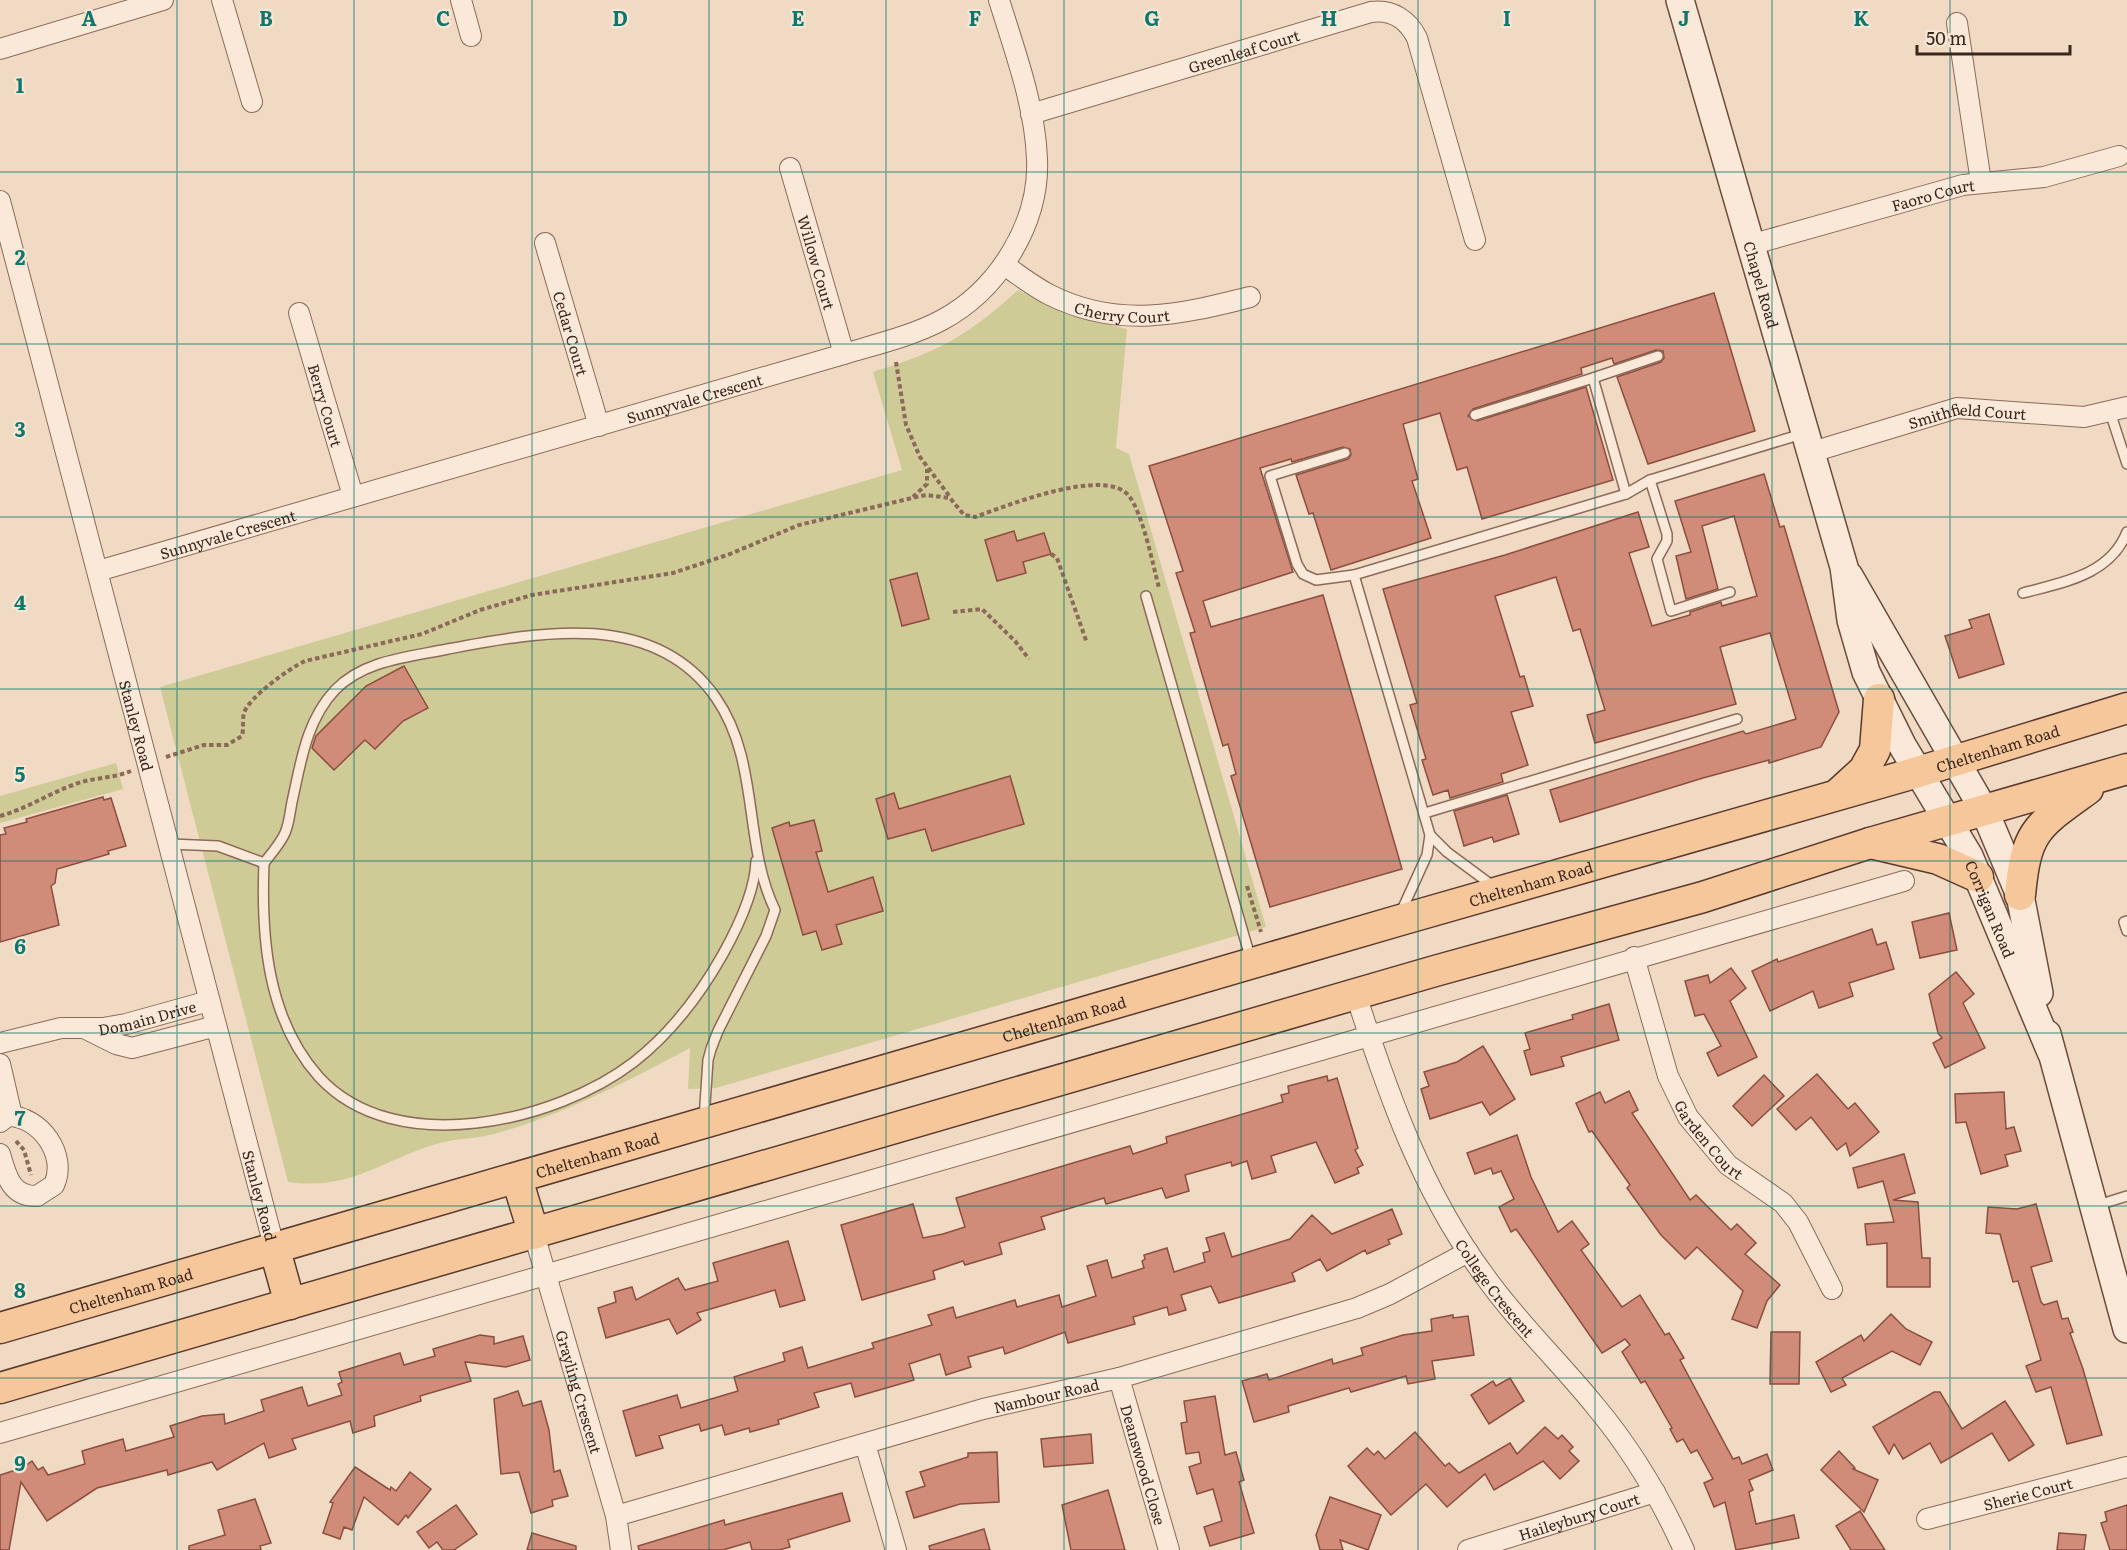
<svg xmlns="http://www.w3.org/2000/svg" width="2127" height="1550" viewBox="0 0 2127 1550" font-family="Literata,serif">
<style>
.green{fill:#cfcb97}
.building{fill:#d08c78;stroke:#8c4e3e;stroke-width:1.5}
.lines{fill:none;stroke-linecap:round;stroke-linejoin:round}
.lane-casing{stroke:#8c6a59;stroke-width:12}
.street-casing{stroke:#8c6a59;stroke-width:22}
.secondary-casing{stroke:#6e4c3c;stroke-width:30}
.primary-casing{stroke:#5a3a2e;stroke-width:33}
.path{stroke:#8c6a59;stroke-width:4;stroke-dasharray:4.5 3;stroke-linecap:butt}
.lane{stroke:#fae9d8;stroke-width:9}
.street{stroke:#fae9d8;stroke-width:20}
.secondary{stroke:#fae9d8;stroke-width:27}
.primary{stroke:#f5c79a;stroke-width:30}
.grid{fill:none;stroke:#0f766e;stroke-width:1.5;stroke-opacity:0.55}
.labels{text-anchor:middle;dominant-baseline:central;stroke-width:4.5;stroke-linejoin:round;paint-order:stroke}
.street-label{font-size:15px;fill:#3b261e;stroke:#f7e6d4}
.grid-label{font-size:20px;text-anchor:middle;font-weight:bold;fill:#0f766e;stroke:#f7e6d4;stroke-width:4.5;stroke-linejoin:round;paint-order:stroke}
</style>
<rect width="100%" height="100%" fill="#f0dac4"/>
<g class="green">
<path d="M1018 290 1065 314 1127 329 1116 448 1129 454 1266 927 716 1088 688 1089 690 1048C626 1082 563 1115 494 1134 476 1139 457 1138 440 1143 382 1159 353 1191 288 1182L160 687 902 470 873 372C940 351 966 337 1018 290Z"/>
<path d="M116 763 123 789 0 823V796Z"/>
</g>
<g class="building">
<path d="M1714 293 1755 431 1648 464 1617 377 1661 362 1664 358 1663 351 1656 350 1614 364 1612 358 1581 368 1582 374 1473 409 1468 416 1477 421 1586 387 1613 480 1482 519 1467 467 1457 470 1440 413 1403 424 1418 479 1412 481 1431 538 1331 570 1313 513 1309 514 1296 475 1348 459 1351 455 1350 449 1343 447 1292 462 1291 459 1260 468 1293 572 1203 601 1211 627 1323 595 1402 869 1270 907 1231 776 1236 774 1228 744 1223 746 1190 633 1195 632 1176 573 1183 571 1149 466Z"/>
<path d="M1764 474 1780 527 1784 526 1839 712 1821 747 1769 763V760L1703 778 1560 822 1550 790 1743 731 1746 734 1796 719 1770 633 1720 647 1736 704 1595 743 1587 715 1605 710 1580 629 1573 631 1556 577 1495 596 1520 677 1524 676 1533 706 1511 712 1528 765 1501 774 1503 782 1450 798 1448 790 1433 795 1422 760 1426 759 1410 705 1417 703 1383 589 1505 555 1638 512 1649 547 1629 553 1652 626 1690 615V612L1721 602 1722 606 1757 596 1734 516 1702 526 1718 589 1686 599 1676 556 1691 552 1675 501Z"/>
<path d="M1014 531 1017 541 1044 533 1051 554 1023 562 1026 573 997 581 985 540Z"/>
<path d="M917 573 929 619 902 626 890 580Z"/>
<path d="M1989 614 2004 664 1959 678 1945 636 1972 628 1969 620Z"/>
<path d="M404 666 428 708 403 721 375 749 365 740 334 770 312 748 316 736 366 686Z"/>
<path d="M1010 776 1024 824 932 851 925 829 888 839 876 799 894 793 899 809Z"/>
<path d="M1507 795 1519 834 1494 842 1492 837 1464 846 1454 811Z"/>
<path d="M103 797 104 800 111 798 126 846 108 851 109 854 57 869 55 883 51 886 59 925 0 942V835L6 834 4 828 27 822 26 819Z"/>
<path d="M814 820 822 851 816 852 828 892 873 877 883 911 836 925 842 944 822 950 816 931 803 935 772 828 789 822 790 826Z"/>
<path d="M1949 913 1957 950 1920 958 1912 922Z"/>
<path d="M1872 929 1877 945 1886 942 1894 969 1849 983 1853 996 1819 1008 1813 991 1770 1011 1752 971 1777 959 1778 962Z"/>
<path d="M1731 968 1746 988 1730 1001 1757 1057 1718 1076 1707 1053 1721 1046 1704 1014 1695 1016 1685 981 1708 975 1710 983Z"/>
<path d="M1956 972 1974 994 1963 1003 1985 1048 1945 1068 1933 1043 1942 1038 1938 1033 1929 994Z"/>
<path d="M1609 1004 1619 1040 1561 1057 1564 1066 1531 1075 1524 1051 1530 1049 1525 1033 1573 1019 1572 1015Z"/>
<path d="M1483 1046 1515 1099 1490 1115 1482 1102 1430 1119 1421 1089 1429 1086 1424 1072 1457 1062Z"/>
<path d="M1817 1074 1848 1109 1855 1103 1879 1132 1850 1156 1846 1143 1837 1150 1811 1117 1796 1130 1777 1109Z"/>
<path d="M1764 1075 1784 1096 1752 1126 1733 1106Z"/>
<path d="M1327 1076 1328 1081 1337 1078 1358 1148 1355 1150 1363 1165 1357 1168 1359 1173 1335 1183 1316 1142 1271 1156 1276 1172 1252 1179 1247 1161 1232 1166 1231 1162 1185 1175 1189 1191 1166 1198 1162 1188 1106 1204 1104 1198 1041 1217 1045 1229 999 1243 1002 1254 965 1265 963 1261 933 1271 935 1279 862 1300 841 1225 913 1204 923 1238 943 1234 965 1227 956 1198 1130 1146 1133 1154 1167 1143 1166 1137 1283 1102 1281 1095 1289 1093 1288 1086Z"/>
<path d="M1629 1091 1638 1110 1632 1113 1690 1200 1696 1195 1731 1230 1737 1224 1756 1243 1745 1254 1780 1285 1767 1301 1757 1328 1732 1319 1743 1291 1697 1247 1685 1259 1661 1235 1627 1188 1630 1185 1592 1131 1589 1132 1576 1103 1600 1092 1605 1103Z"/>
<path d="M2004 1092 2006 1129 2014 1127 2021 1151 2005 1155 2008 1166 1981 1174 1966 1122 1956 1123 1955 1094Z"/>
<path d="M1517 1135 1531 1177 1558 1232 1572 1221 1589 1244 1581 1250 1622 1307 1640 1295 1665 1335 1669 1333 1684 1358 1680 1360 1733 1459 1739 1457 1742 1464 1767 1454 1773 1470 1749 1480 1753 1490 1749 1492 1756 1524 1794 1515 1799 1538 1736 1550 1725 1502 1714 1507 1704 1483 1713 1479 1697 1450 1691 1453 1683 1439 1677 1442 1670 1429 1672 1428 1645 1381 1641 1383 1622 1352 1630 1345 1625 1339 1602 1353 1516 1229 1511 1232 1499 1207 1514 1199 1501 1171 1493 1174 1491 1168 1475 1174 1467 1153Z"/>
<path d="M1904 1154 1915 1193 1893 1200 1918 1202 1922 1258H1930V1287H1887V1243L1867 1245 1865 1224 1894 1222 1883 1181 1858 1188 1853 1168Z"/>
<path d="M2036 1204 2052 1261 2031 1267 2041 1302 2044 1305 2057 1301 2062 1319 2068 1318 2073 1332 2070 1333 2083 1369 2102 1435 2067 1444 2051 1387 2036 1392 2026 1366 2041 1360 2018 1281 2013 1282 2000 1234 1986 1233 1988 1207 2017 1209Z"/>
<path d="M1392 1209 1402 1234 1388 1240 1390 1244 1367 1254 1365 1250 1327 1271 1320 1259 1292 1273 1295 1281 1219 1303 1211 1286 1181 1295 1186 1310 1169 1315 1167 1307 1133 1317 1135 1324 1068 1343 1065 1332 1005 1354 1003 1347 968 1357 971 1367 946 1375 940 1354 909 1364 914 1380 855 1397 851 1383 814 1393 819 1407 778 1420 779 1424 750 1432 749 1428 725 1435 722 1425 701 1431 699 1424 659 1436 663 1448 636 1456 623 1411 677 1395 681 1408 738 1391 734 1377 785 1361 783 1353 802 1347 808 1368 874 1348 872 1343 932 1325 928 1315 953 1307 956 1318 1015 1300 1017 1307 1059 1295 1062 1307 1096 1296 1087 1266 1107 1260 1112 1278 1144 1268 1142 1261 1145 1259 1144 1255 1167 1248 1174 1272 1205 1262 1203 1253 1210 1251 1206 1238 1224 1233 1232 1257 1290 1239 1312 1215 1332 1234Z"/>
<path d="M788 1241 805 1300 780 1307 775 1290 697 1313 701 1320 677 1334 669 1319 606 1338 598 1308 616 1302 614 1292 632 1287 636 1300 678 1278 685 1290 718 1281 713 1263Z"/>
<path d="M1891 1314 1906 1329 1932 1342 1920 1365 1892 1351 1842 1378 1846 1385 1831 1392 1816 1362 1861 1335 1864 1341Z"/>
<path d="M1453 1315V1318L1468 1316 1474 1355 1432 1361 1435 1379 1408 1384 1406 1376 1351 1392 1349 1388 1288 1406 1289 1412 1254 1422 1242 1381 1267 1374 1269 1380 1332 1359 1333 1364 1363 1355 1361 1348 1403 1335 1432 1331 1431 1319Z"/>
<path d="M1771 1332H1800L1799 1384H1770Z"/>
<path d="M480 1335 494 1337V1344L523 1336 530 1360 506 1367 465 1362 471 1381 420 1396 421 1401 374 1416 375 1426 353 1433 350 1421 292 1439 296 1449 269 1458 264 1443 217 1470 212 1462 168 1475 167 1470 97 1488 47 1521 21 1482 9 1550H0V1475L22 1468 32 1461 38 1470 43 1467 48 1475 85 1464 82 1451 123 1439 126 1451 174 1437 170 1426 202 1416 224 1414 225 1424 264 1411 261 1400 302 1387 308 1406 342 1395 338 1384 342 1382 339 1372 400 1353 404 1365 435 1356 433 1349Z"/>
<path d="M1510 1378 1524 1401 1489 1424 1471 1395 1493 1381 1496 1386Z"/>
<path d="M518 1391 523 1406 541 1401 549 1430 554 1472 560 1470 568 1496 552 1500 553 1506 531 1513 519 1472 501 1474 494 1399Z"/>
<path d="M1934 1392H1940L1962 1429 2005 1401 2034 1445 2009 1461 1992 1433 1941 1463 1930 1443 1903 1459 1894 1444 1889 1454 1873 1427Z"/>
<path d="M1215 1396 1225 1455 1236 1452 1244 1480 1239 1482 1254 1533 1210 1546 1204 1527 1222 1521 1213 1489 1197 1494 1189 1467 1201 1463 1199 1452 1186 1454 1181 1423 1187 1422 1184 1401Z"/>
<path d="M1545 1427 1558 1439 1562 1435 1573 1447 1569 1451 1579 1461 1560 1479 1543 1461 1494 1490 1485 1474 1447 1507 1426 1484 1391 1515 1348 1466 1367 1448 1374 1455 1378 1451 1385 1459 1415 1432 1445 1466 1449 1463 1459 1473 1510 1443 1517 1454Z"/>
<path d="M1091 1434 1093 1463 1044 1467 1041 1439Z"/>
<path d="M1839 1451 1855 1468 1853 1469 1878 1480 1864 1512 1821 1470Z"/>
<path d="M997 1452 999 1502 960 1504 914 1518 906 1492 925 1486 920 1472 968 1457V1453Z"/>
<path d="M355 1467 390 1490 391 1487 396 1491 410 1472 431 1489 408 1518 406 1515 398 1525 364 1497 352 1530 344 1527 340 1539 323 1533 333 1503 330 1502Z"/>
<path d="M1108 1490 1125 1550H1071L1062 1505Z"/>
<path d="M842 1493 850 1521 788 1540 790 1547 779 1550H752L750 1542 723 1550H639L638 1546 724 1520 725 1525Z"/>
<path d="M1330 1497 1381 1515 1368 1550 1340 1540 1343 1550H1320L1316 1535Z"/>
<path d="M255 1499 271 1543 260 1546 261 1550H189V1546L225 1535 218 1510Z"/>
<path d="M456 1505 477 1534 454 1550H443L437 1542 429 1548 417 1532Z"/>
<path d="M2127 1505V1550H2110L2101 1523 2107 1521 2105 1512Z"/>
<path d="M1860 1511 1885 1550H1851L1836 1526Z"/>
<path d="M984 1529 990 1550H930L929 1546Z"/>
<path d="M532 1533 576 1546V1550H527Z"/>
<path d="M2059 1533 2086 1535 2084 1550H2057Z"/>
</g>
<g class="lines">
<defs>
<g id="lane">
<path d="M1593 378 1658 356"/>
<path d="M2110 412 2127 464"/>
<path d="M1475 415 1593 378 1626 494"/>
<path d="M1345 453 1270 476 1297 564 1303 574 1316 580 1354 575 1626 494 1650 480 1802 434"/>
<path d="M1650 480 1667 534V541L1657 559 1671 611 1730 592"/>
<path d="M1354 575 1430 835 1427 855 1401 912"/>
<path d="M2023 593C2064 582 2110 575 2127 532"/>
<path d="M1146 596 1251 960"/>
<path d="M1425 813 1737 719"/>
<path d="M1430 835 1447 852 1493 886"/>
<path d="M170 844 218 846 264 863C271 854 280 844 285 833 289 824 290 812 292 802 301 762 306 721 335 690 364 660 409 657 448 649 538 632 654 609 716 698 760 761 743 844 775 910L766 936 718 1031 711 1049 708 1060 704 1119"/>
<path d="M264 863C261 937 267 1019 319 1077 395 1160 556 1122 634 1062 671 1033 700 995 723 954 738 927 755 892 756 861"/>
<path d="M2127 921 2124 922 2127 931"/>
<path d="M2095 1206 2127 1196"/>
</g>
<g id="street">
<path d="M222 0 252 102"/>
<path d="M461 0 471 36"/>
<path d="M1957 23 1981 182"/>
<path d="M0 49 163 0"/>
<path id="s1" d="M1031 114 1371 12C1392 9 1408 20 1417 38L1475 240"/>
<path id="s2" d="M790 168 844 354"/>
<path id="s3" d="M0 201 275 1250"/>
<path id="s4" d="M545 243 599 426"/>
<path id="s5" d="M1750 245 1963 185 2044 177 2119 156"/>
<path id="s6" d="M1004 265C1019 275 1034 287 1050 295 1118 329 1180 315 1250 297"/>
<path id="s7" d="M299 313 353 496"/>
<path id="s8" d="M1809 453 1957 408 2084 417 2127 407"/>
<path id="s9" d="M98 571 844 354C877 344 912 336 942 320 998 290 1040 223 1037 159 1035 105 1015 52 999 0"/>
<path id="s10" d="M1634 957 1668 1076 1688 1117 1728 1165 1783 1203 1798 1222 1832 1289"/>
<path id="s11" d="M1356 995C1388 1094 1422 1191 1484 1275 1517 1322 1560 1362 1596 1407 1632 1450 1661 1499 1684 1550"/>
<path d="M86 1029 116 1044 132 1048 216 1026"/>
<path id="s12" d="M0 1043 61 1028H103L126 1024 209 1001"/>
<path d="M0 1064 12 1116"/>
<path d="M0 1122 8 1116C40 1116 68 1155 54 1185L37 1196C11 1197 6 1175 0 1154"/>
<path id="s13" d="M534 1234 616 1516 621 1550"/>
<path id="s14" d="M1119 1378 1169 1550"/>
<path d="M0 1433 1904 881"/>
<path d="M865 1444 896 1550"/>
<path id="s15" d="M616 1516 983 1409 1119 1378 1357 1308 1390 1294 1468 1252"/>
<path id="s16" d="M1927 1519 2127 1467"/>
<path id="s17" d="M1468 1550 1655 1492"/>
</g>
<g id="secondary">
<path id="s18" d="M1680 0 1844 567 1851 620 1866 672 1902 745 1969 856 2051 1052"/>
<path d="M1849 576 1985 812 2020 895 2039 993"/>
<path d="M2047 1034 2127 1329"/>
</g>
<g id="primary">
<path d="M1840 792 1864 770 1875 750 1879 699"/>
<path d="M1870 843 1938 859 1978 877"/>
<path d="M2020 895C2026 830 2037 826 2088 789"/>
<path d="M517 1179 534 1234"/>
<path d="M275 1250 290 1304"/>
<path id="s19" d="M0 1328 1397 921 1918 772 2127 708"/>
<path d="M0 1388 1435 971 1703 897 1870 843 2127 769"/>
</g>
</defs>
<use href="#lane" class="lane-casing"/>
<use href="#street" class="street-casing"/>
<use href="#secondary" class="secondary-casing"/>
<use href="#primary" class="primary-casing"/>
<g class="path">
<path d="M896 362 906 425 920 457 950 497"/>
<path d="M913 497 927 484V469"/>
<path d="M1051 554 1057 558 1087 643"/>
<path d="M953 612 982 609 1015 641 1029 659"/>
<path d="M166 757 204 745H227L242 736C244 728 242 720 244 713 249 697 290 668 305 661L422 634 480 610 532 595 673 573 730 554 799 525 912 498 926 495 950 498 964 515 975 517C1006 506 1105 466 1129 496 1143 514 1153 565 1159 588"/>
<path d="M0 816C26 809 48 794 73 785 92 777 112 779 131 771"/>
<path d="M1247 886 1261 932"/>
<path d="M16 1141 24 1150 31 1175"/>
</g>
<use href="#lane" class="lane"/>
<use href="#street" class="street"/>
<use href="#secondary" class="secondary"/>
<use href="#primary" class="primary"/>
</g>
<path class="grid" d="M177 0V1550M354 0V1550M532 0V1550M709 0V1550M886 0V1550M1064 0V1550M1241 0V1550M1418 0V1550M1595 0V1550M1772 0V1550M1950 0V1550M0 172H2127M0 344H2127M0 517H2127M0 689H2127M0 861H2127M0 1033H2127M0 1206H2127M0 1378H2127"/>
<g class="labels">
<g class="street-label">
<text stroke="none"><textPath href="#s1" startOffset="222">Greenleaf Court</textPath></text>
<text stroke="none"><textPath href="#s5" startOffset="190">Faoro Court</textPath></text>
<text stroke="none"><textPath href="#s2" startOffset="98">Willow Court</textPath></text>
<text stroke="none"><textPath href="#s18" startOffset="296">Chapel Road</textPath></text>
<text stroke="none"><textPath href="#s6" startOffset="130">Cherry Court</textPath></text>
<text stroke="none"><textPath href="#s4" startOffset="94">Cedar Court</textPath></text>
<text stroke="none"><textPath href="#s9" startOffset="621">Sunnyvale Crescent</textPath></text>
<text stroke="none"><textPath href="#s7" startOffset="96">Berry Court</textPath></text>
<text stroke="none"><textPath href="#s8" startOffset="164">Smithfield Court</textPath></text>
<text stroke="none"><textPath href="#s9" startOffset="135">Sunnyvale Crescent</textPath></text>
<text stroke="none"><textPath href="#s3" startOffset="542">Stanley Road</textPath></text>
<text stroke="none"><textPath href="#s19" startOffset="2080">Cheltenham Road</textPath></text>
<text stroke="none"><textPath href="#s19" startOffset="1594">Cheltenham Road</textPath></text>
<text stroke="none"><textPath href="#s18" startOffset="966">Corrigan Road</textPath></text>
<text stroke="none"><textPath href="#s12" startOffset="150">Domain Drive</textPath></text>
<text stroke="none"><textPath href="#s19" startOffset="1108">Cheltenham Road</textPath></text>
<text stroke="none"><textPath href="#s10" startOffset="200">Garden Court</textPath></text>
<text stroke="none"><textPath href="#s19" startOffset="622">Cheltenham Road</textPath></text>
<text stroke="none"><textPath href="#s3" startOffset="1028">Stanley Road</textPath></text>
<text stroke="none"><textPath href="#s11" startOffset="326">College Crescent</textPath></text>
<text stroke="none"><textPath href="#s19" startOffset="136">Cheltenham Road</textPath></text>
<text stroke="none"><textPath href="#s13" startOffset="164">Grayling Crescent</textPath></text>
<text stroke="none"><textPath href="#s15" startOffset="447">Nambour Road</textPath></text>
<text stroke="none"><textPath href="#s14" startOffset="90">Deanswood Close</textPath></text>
<text stroke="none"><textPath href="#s16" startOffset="104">Sherie Court</textPath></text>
<text stroke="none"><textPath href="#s17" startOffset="116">Haileybury Court</textPath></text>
</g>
</g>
<g class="grid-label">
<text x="89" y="26">A</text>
<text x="266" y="26">B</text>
<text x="443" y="26">C</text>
<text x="620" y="26">D</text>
<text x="798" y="26">E</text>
<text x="975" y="26">F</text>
<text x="1152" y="26">G</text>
<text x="1329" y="26">H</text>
<text x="1507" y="26">I</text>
<text x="1684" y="26">J</text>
<text x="1861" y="26">K</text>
<text x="20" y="93">1</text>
<text x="20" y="265">2</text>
<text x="20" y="437">3</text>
<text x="20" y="610">4</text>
<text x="20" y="782">5</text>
<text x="20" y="954">6</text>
<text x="20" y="1126">7</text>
<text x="20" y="1298">8</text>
<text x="20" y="1471">9</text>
</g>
<path d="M1917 45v9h153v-9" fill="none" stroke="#3b261e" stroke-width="3"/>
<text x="1926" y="45" font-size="18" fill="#3b261e" stroke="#f7e6d4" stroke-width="4.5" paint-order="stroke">50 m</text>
</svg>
